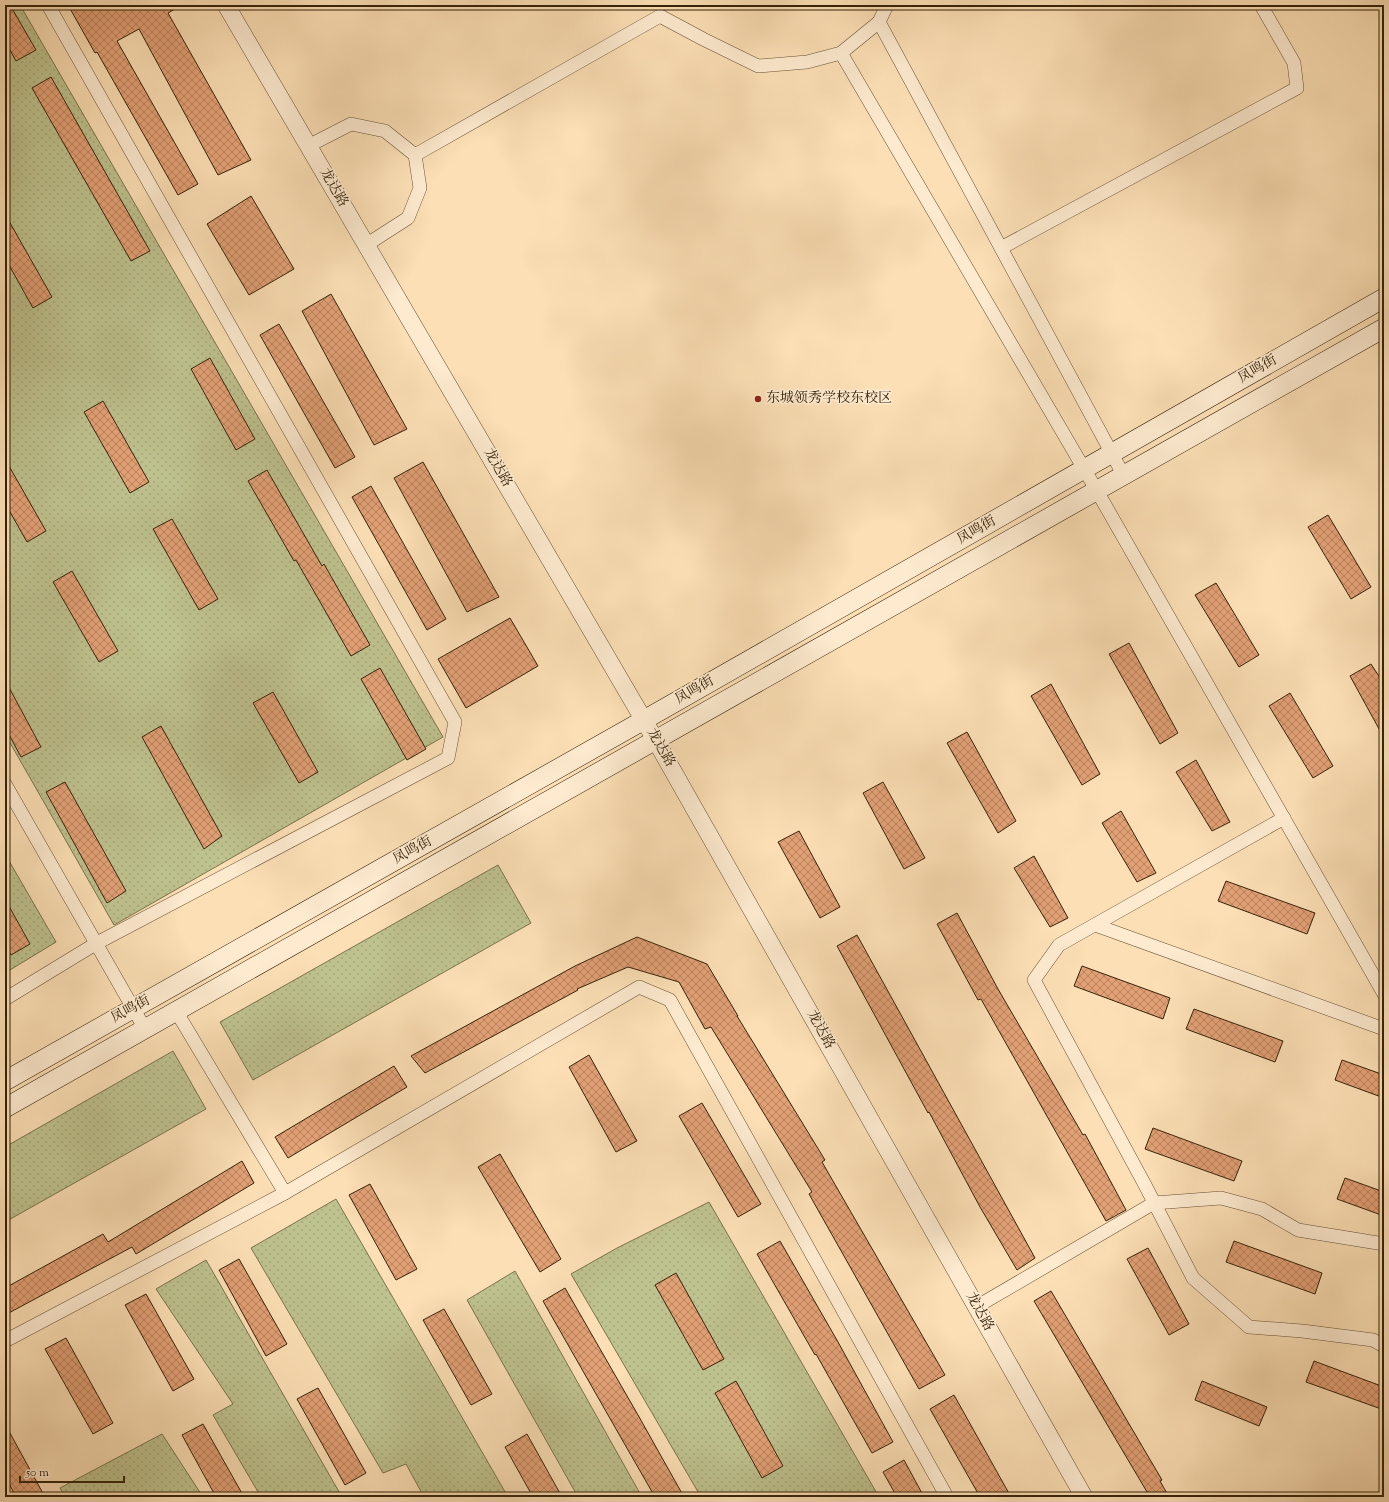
<svg xmlns="http://www.w3.org/2000/svg" width="1389" height="1502" viewBox="0 0 1389 1502" font-family="'Sorts Mill Goudy','Noto Serif SC',serif">
<style>
.garden{fill:url(#garden-dots);stroke:#7a724c}
.building{fill:url(#building-cross-hatch);stroke:#352209}
.lines{fill:none;stroke-linecap:round;stroke-linejoin:round}
.minor-casing{stroke:#675134;stroke-width:14}
.tertiary-casing{stroke:#675134;stroke-width:18}
.secondary-casing{stroke:#352209;stroke-width:20}
.minor{stroke:#fdeacf;stroke-width:13}
.tertiary{stroke:#fdeacf;stroke-width:17}
.secondary{stroke:#fdeacf;stroke-width:19}
.poi-dot{fill:#8f2418;stroke:#fdeacf;stroke-width:1.5}
.labels{text-anchor:middle;dominant-baseline:central;stroke-width:3.5;stroke-linejoin:round;paint-order:stroke}
.street-label{font-size:14px;fill:#352209;stroke:#fdeacf}
.poi-label{font-size:14px;fill:#352209;stroke:#fdeacf;text-anchor:start}
</style>
<defs>
<pattern id="garden-dots" width="8" height="8" patternUnits="userSpaceOnUse"><rect width="8" height="8" fill="#bec28e"/><path d="M2 2h.1M6 6h.1" fill="none" stroke="#a4a679" stroke-width="1.8" stroke-linecap="round"/></pattern>
<pattern id="building-cross-hatch" width="8" height="8" patternUnits="userSpaceOnUse"><rect width="8" height="8" fill="#e2a075"/><path d="M0 0l8 8M0 8l8-8" fill="none" stroke="#b8825e"/></pattern>
</defs>
<rect width="100%" height="100%" fill="#fcdfb5"/>
<filter id="stains"><feTurbulence type="fractalNoise" baseFrequency=".005" numOctaves="4"/><feColorMatrix values="0 0 0 0 .2 0 0 0 0 .09 0 0 0 0 .02 0 0 0 .5 -.17"/></filter>
<radialGradient id="worn" r=".72"><stop offset=".6" stop-color="#630" stop-opacity="0"/><stop offset="1" stop-color="#630" stop-opacity=".3"/></radialGradient>
<g class="garden">
<path d="M5 5H20L443 737 114 925 5 734Z"/>
<path d="M5 854 56 942 5 973Z"/>
<path d="M498 865 531 923 253 1080 220 1022Z"/>
<path d="M173 1051 206 1109 5 1222V1147Z"/>
<path d="M336 1199 508 1497H424L406 1464 383 1473 251 1248Z"/>
<path d="M709 1202 879 1497H701L571 1274 617 1248Z"/>
<path d="M206 1260 342 1497H261L213 1415 233 1404 156 1289Z"/>
<path d="M515 1271 642 1497H578L467 1300Z"/>
<path d="M162 1434 203 1497H65L60 1488Z"/>
</g>
<g class="building">
<path d="M5 5H10L36 50 16 61 5 41Z"/>
<path d="M68 5H182L168 13 251 160 218 175 139 29 117 41 198 184 178 195 97 52 95 53Z"/>
<path d="M51 77 150 251 131 261 32 88Z"/>
<path d="M251 196 294 269 249 295 207 224Z"/>
<path d="M5 214 52 297 33 308 5 258Z"/>
<path d="M331 294 407 429 374 445 302 311Z"/>
<path d="M279 324 355 457 335 468 260 335Z"/>
<path d="M210 358 255 439 236 450 191 369Z"/>
<path d="M103 401 149 482 130 493 84 412Z"/>
<path d="M5 459 46 531 27 542 5 503Z"/>
<path d="M423 462 499 597 467 612 394 478Z"/>
<path d="M267 470 322 566 324 564 370 645 351 656 296 560 294 561 248 481Z"/>
<path d="M371 486 446 619 427 630 352 497Z"/>
<path d="M1328 515 1371 587 1351 599 1308 527Z"/>
<path d="M172 519 218 599 199 610 153 529Z"/>
<path d="M72 571 118 651 99 662 53 582Z"/>
<path d="M1216 583 1259 655 1239 667 1195 595Z"/>
<path d="M510 618 538 666 466 708 438 659Z"/>
<path d="M1129 643 1178 733 1160 744 1109 654Z"/>
<path d="M1371 664 1384 684V738L1350 676Z"/>
<path d="M380 668 426 749 407 760 361 679Z"/>
<path d="M5 680 41 747 21 757 5 727Z"/>
<path d="M1051 684 1100 774 1082 785 1031 696Z"/>
<path d="M273 692 318 772 299 783 253 703Z"/>
<path d="M1290 693 1333 766 1313 778 1269 706Z"/>
<path d="M161 726 222 836 204 849 142 737Z"/>
<path d="M967 732 1016 821 998 833 947 743Z"/>
<path d="M1196 760 1230 822 1212 831 1176 772Z"/>
<path d="M65 782 126 891 107 903 46 792Z"/>
<path d="M883 782 925 858 904 869 863 793Z"/>
<path d="M1121 811 1156 873 1137 882 1102 823Z"/>
<path d="M799 831 840 907 820 918 778 842Z"/>
<path d="M1034 856 1068 918 1050 927 1014 868Z"/>
<path d="M1226 881 1315 913 1307 934 1218 901Z"/>
<path d="M5 899 30 944 11 955 5 944Z"/>
<path d="M957 913 998 989 1083 1135 1085 1134 1126 1210 1106 1221 981 999 978 1000 937 924Z"/>
<path d="M857 935 1035 1258 1017 1270 980 1207 929 1112 928 1113 837 946Z"/>
<path d="M637 937 707 964 738 1016H737L825 1160 822 1162 945 1375 919 1389 809 1194 812 1192 711 1027 705 1029 679 982 628 967 577 989 578 990 425 1073 411 1056 575 966Z"/>
<path d="M1082 966 1170 998 1163 1019 1074 986Z"/>
<path d="M1194 1009 1283 1041 1275 1062 1186 1029Z"/>
<path d="M589 1055 637 1141 616 1152 569 1067Z"/>
<path d="M1342 1060 1384 1075V1098L1335 1080Z"/>
<path d="M394 1066 407 1087 288 1158 275 1137Z"/>
<path d="M702 1103 761 1204 738 1217 679 1116Z"/>
<path d="M1153 1128 1242 1161 1234 1181 1145 1149Z"/>
<path d="M500 1154 561 1259 540 1272 478 1167Z"/>
<path d="M242 1161 254 1183 136 1254 132 1247 5 1315V1288L103 1234 108 1242Z"/>
<path d="M1345 1178 1384 1192V1216L1337 1199Z"/>
<path d="M370 1184 417 1269 396 1280 349 1195Z"/>
<path d="M780 1241 838 1342 893 1442 872 1453 816 1354 815 1355 757 1254Z"/>
<path d="M1234 1241 1322 1273 1315 1294 1226 1262Z"/>
<path d="M1148 1248 1189 1324 1169 1335 1127 1259Z"/>
<path d="M239 1259 287 1344 266 1356 219 1270Z"/>
<path d="M676 1273 724 1359 703 1370 655 1285Z"/>
<path d="M565 1288 638 1415 684 1497H655L616 1429 543 1301Z"/>
<path d="M1051 1291 1162 1480 1160 1481 1169 1497H1150L1034 1301Z"/>
<path d="M146 1294 194 1379 173 1391 125 1305Z"/>
<path d="M444 1309 492 1394 471 1405 423 1320Z"/>
<path d="M66 1338 113 1423 93 1434 45 1349Z"/>
<path d="M1314 1361 1384 1387V1410L1306 1382Z"/>
<path d="M736 1381 783 1466 762 1478 715 1393Z"/>
<path d="M1202 1381 1267 1407 1259 1426 1195 1400Z"/>
<path d="M318 1388 366 1473 345 1485 297 1399Z"/>
<path d="M954 1395 1011 1497H980L930 1409Z"/>
<path d="M5 1424 45 1497H16L5 1476Z"/>
<path d="M203 1424 244 1497H216L182 1435Z"/>
<path d="M527 1434 562 1497H533L505 1447Z"/>
<path d="M904 1460 924 1497H897L883 1472Z"/>
</g>
<g class="lines">
<defs>
<g id="minor">
<path d="M879 22 1124 476"/>
<path d="M841 53 1097 491 1384 994"/>
<path d="M308 146 351 124 385 131 415 155 420 188 408 218 366 245"/>
<path d="M415 155 660 16 703 39 758 66 807 62 841 53 879 22 887 5"/>
<path d="M1001 248 1297 88 1294 63 1261 5"/>
<path d="M5 784 145 1029"/>
<path d="M1284 818 1059 945 1034 980 1145 1185 1193 1278 1249 1327 1302 1331 1373 1340 1384 1346"/>
<path d="M1095 925 1384 1029"/>
<path d="M5 999 97 943 448 758 455 722 48 5"/>
<path d="M176 1011 285 1193 639 987 670 1000 947 1497"/>
<path d="M976 1307 1154 1203 1221 1198 1262 1209 1298 1230 1384 1244"/>
<path d="M5 1341 285 1193"/>
</g>
<path id="tertiary" d="M226 5 656 741 1084 1497"/>
<g id="secondary">
<path d="M5 1081 644 720 1384 298"/>
<path d="M5 1108 1384 328"/>
</g>
</defs>
<use href="#minor" class="minor-casing"/>
<use href="#tertiary" class="tertiary-casing"/>
<use href="#secondary" class="secondary-casing"/>
<use href="#minor" class="minor"/>
<use href="#tertiary" class="tertiary"/>
<use href="#secondary" class="secondary"/>
</g>
<circle class="poi-dot" cx="758" cy="399" r="4"/>
<g class="labels">
<g class="street-label">
<text transform="translate(333 188) rotate(60)">龙达路</text>
<text transform="translate(1258 370) rotate(-30)">凤鸣街</text>
<text transform="translate(497 468) rotate(60)">龙达路</text>
<text transform="translate(977 531) rotate(-30)">凤鸣街</text>
<text transform="translate(695 691) rotate(-30)">凤鸣街</text>
<text transform="translate(660 748) rotate(60)">龙达路</text>
<text transform="translate(413 851) rotate(-29)">凤鸣街</text>
<text transform="translate(131 1010) rotate(-29)">凤鸣街</text>
<text transform="translate(820 1030) rotate(61)">龙达路</text>
<text transform="translate(979 1312) rotate(61)">龙达路</text>
</g>
<g class="poi-label">
<text x="766" y="399">东城领秀学校东校区</text>
</g>
</g>
<rect width="1389" height="1502" fill="none" stroke="#fcdfb5" stroke-width="20"/>
<rect x="6" y="6" width="1377" height="1490" fill="none" stroke="#352209" stroke-width="2"/>
<rect x="10" y="10" width="1369" height="1482" fill="none" stroke="#352209"/>
<path d="M20 1476v6h104v-6" fill="none" stroke="#352209" stroke-width="2"/>
<text x="26" y="1476" font-size="12" fill="#352209" stroke="#fdeacf" stroke-width="3" paint-order="stroke">50 m</text>
<rect width="100%" height="100%" filter="url(#stains)"/>
<rect width="100%" height="100%" fill="url(#worn)"/>
</svg>
